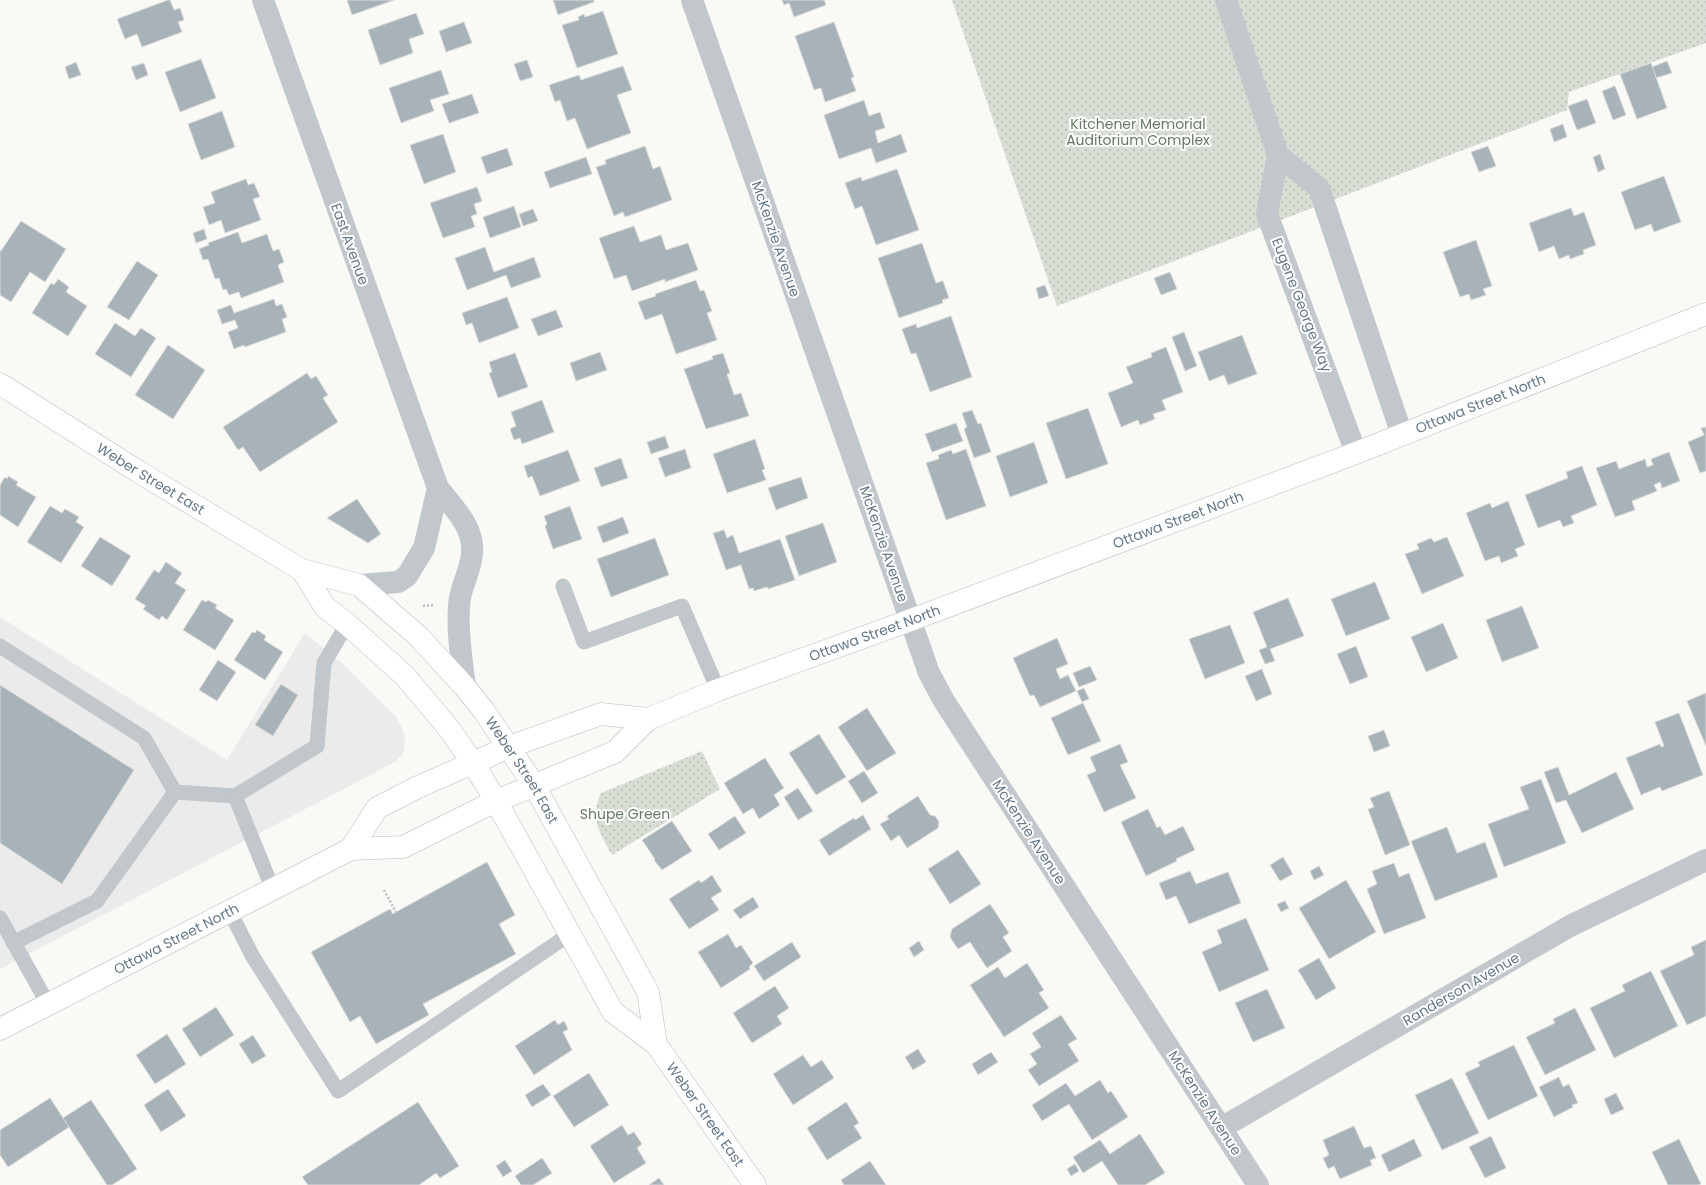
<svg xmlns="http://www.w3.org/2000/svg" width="1706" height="1185" viewBox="0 0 1706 1185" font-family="Poppins,sans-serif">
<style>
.built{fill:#eaebea}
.park{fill:url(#park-dots)}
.building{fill:#a8b2b9;stroke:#dbdbd9}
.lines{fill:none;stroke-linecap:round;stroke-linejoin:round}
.secondary-casing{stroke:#b6bcc1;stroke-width:23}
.path{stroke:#babec1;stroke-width:2.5;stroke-dasharray:2 2;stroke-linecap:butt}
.service{stroke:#c2c7cb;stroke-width:15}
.minor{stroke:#c2c7cb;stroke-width:22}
.tertiary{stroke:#c2c7cb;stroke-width:22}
.secondary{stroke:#fff;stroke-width:22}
.labels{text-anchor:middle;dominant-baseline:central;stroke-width:4;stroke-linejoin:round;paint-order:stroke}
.park-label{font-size:14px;fill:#667a62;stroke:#fff}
.street-label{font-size:14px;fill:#667989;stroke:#fff}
</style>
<defs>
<pattern id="park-dots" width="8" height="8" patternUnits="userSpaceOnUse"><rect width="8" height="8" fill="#d9ded5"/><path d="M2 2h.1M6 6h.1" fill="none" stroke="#b4b9b3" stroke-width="1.8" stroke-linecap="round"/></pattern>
</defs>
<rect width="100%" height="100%" fill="#f9f9f6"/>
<path class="built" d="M0 617 227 760 305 633 342 663 396 717 403 730 405 740 403 754 395 762 0 969Z"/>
<g class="park">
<path d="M952 0H1706V43L1569 92 1567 110 1057 306Z"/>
<path d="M702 751 720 789 612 855C600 833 589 819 601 793Z"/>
</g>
<g class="building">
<path d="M168 0H170L174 10 180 8 184 20 178 22 182 32 142 47 137 34 125 39 117 19Z"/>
<path d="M347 0H394L352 15Z"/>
<path d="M553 0H594V2L558 15Z"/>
<path d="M782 0H824L826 5 794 17 789 3 784 5Z"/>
<path d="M603 11 618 54 577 68 562 25 579 20 578 17 584 14 585 17Z"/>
<path d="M416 13 424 34 409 39 413 53 380 65 368 30Z"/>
<path d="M464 22 472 43 446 52 439 31Z"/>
<path d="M834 22 854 77 851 78 856 91 825 102 821 88 814 90 795 36Z"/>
<path d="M201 59 216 98 180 112 165 72Z"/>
<path d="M527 60 533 77 520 81 514 64Z"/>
<path d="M1667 61 1672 73 1656 78 1652 67Z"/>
<path d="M76 62 81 75 69 79 65 67Z"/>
<path d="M144 63 148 75 136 80 131 67Z"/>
<path d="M1651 63 1667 108 1637 119 1620 74Z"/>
<path d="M623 66 632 90 617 95 631 133 587 149 575 118 567 121 560 100 555 102 549 85 579 75 581 80Z"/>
<path d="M441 70 449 94 430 100 434 111 401 123 389 88Z"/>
<path d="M1615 86 1626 115 1613 120 1602 91Z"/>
<path d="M472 94 479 113 449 123 442 104Z"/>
<path d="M1587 99 1596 123 1577 130 1568 106Z"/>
<path d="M864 100 869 116 880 112 885 128 875 131 878 143 901 134 907 152 876 163 871 148 839 159 824 115Z"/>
<path d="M222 111 235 147 201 160 188 124Z"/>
<path d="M1563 124 1567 137 1554 142 1550 129Z"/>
<path d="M443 134 456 172 424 184 410 145Z"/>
<path d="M645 146 653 169 660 166 672 200 625 217 623 212 614 216 596 167 606 164 605 160Z"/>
<path d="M1488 146 1496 166 1479 172 1471 152Z"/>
<path d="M507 148 513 165 487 174 481 157Z"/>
<path d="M1600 154 1605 169 1598 172 1593 157Z"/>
<path d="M586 157 592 174 550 188 544 172Z"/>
<path d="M897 169 919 230 876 245 862 206 855 209 845 183 861 177 862 181Z"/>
<path d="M1664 176 1681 222 1654 232 1651 224 1635 230 1621 192Z"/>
<path d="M246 179 248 185 254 183 260 197 253 199 261 220 225 233 221 220 209 225 203 207 215 203 211 192Z"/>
<path d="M477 187 482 201 474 204 477 214 471 216 475 227 443 238 430 203Z"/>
<path d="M514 206 521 227 490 238 483 217Z"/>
<path d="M1571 208 1574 216 1584 212 1596 245 1583 250 1584 254 1570 259 1569 255 1559 259 1554 246 1539 252 1529 223Z"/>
<path d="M533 209 538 221 523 226 519 214Z"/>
<path d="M21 221 66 249 45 282 30 272 11 302 0 295V250L1 251Z"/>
<path d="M634 226 640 242 661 235 666 250 688 243 698 270 665 282V279L632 291 626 275 614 279 599 238Z"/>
<path d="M204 229 207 239 196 243 193 233Z"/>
<path d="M238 232 242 243 267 234 273 251 279 249 284 262 278 265 284 282 241 298 239 292 229 295 226 289 223 290 219 278 215 279 208 259 203 260 199 249 209 245 208 243Z"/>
<path d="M1476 240 1492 286 1483 289 1486 295 1471 300 1469 294 1460 297 1443 252Z"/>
<path d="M922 243 936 283 943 281 949 298 942 300 943 303 899 318 878 258Z"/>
<path d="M485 247 494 272 534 257 541 277 511 288 506 275 467 290 455 258Z"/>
<path d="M137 261 158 275 129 320 107 307Z"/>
<path d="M1170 272 1177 289 1161 295 1154 278Z"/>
<path d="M58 279 69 287 66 292 87 306 68 336 32 313 51 283 54 285Z"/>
<path d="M696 280 700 291 704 290 712 311 707 313 717 340 676 354 662 314 645 320 638 302 656 296 655 294Z"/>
<path d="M1045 285 1049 296 1039 299 1036 288Z"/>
<path d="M507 297 519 328 479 343 472 323 466 325 462 313Z"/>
<path d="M274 299 276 306 282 304 287 317 282 319 286 332 245 347 244 345 234 349 228 332 238 328 235 320 222 324 217 310 231 305 234 313Z"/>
<path d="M556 310 563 327 538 336 531 319Z"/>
<path d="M951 316 972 377 930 392 916 353 911 354 902 329 916 324 917 328Z"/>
<path d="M115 323 135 336 141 328 156 338 131 377 95 354Z"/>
<path d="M1184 332 1197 366 1185 371 1172 337Z"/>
<path d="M1242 335 1257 374 1228 385 1224 375 1209 381 1198 352Z"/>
<path d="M168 345 205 370 173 419 135 395Z"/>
<path d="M1166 347 1183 392 1162 400 1166 410 1153 414 1155 419 1140 425 1138 420 1121 427 1108 393 1133 383 1126 367 1152 357 1151 353Z"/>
<path d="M600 352 607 370 576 381 570 363Z"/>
<path d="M515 353 528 387 498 398 489 373 492 372 489 362Z"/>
<path d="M723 353 730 373 727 374 734 395 741 393 749 416 706 429 684 369 713 359 712 356Z"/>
<path d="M307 373 311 379 316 376 328 395 323 398 338 422 260 472 243 447 238 450 223 427Z"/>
<path d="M542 400 554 432 522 444 520 438 514 440 510 429 516 426 511 412Z"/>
<path d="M1088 408 1108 464 1066 479 1046 423Z"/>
<path d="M972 410 978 424 981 423 991 452 974 458 964 429 967 427 962 413Z"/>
<path d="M956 423 963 441 932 452 925 434Z"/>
<path d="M1706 427V471L1700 473 1688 442 1704 435 1701 428Z"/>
<path d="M665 436 669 448 651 454 647 442Z"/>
<path d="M755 439 765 469 762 470 766 480 727 493 713 454Z"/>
<path d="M1034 442 1048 483 1010 497 996 456Z"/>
<path d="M685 449 691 468 665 477 658 458Z"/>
<path d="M966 449 986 506 946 520 926 463 939 459 938 455 951 450 953 454Z"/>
<path d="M568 450 580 481 540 496 532 476 528 478 524 466Z"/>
<path d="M1669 452 1680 481 1662 488 1660 482 1654 485 1657 491 1632 501 1635 510 1615 517 1596 468 1616 461 1619 469 1645 459 1647 467 1653 465 1651 459Z"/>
<path d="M621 458 628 478 601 487 594 468Z"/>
<path d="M1582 466 1597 505 1571 516 1574 523 1563 527 1560 520 1538 528 1525 495 1568 478 1566 472Z"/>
<path d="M8 476 18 482 16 485 36 497 18 527 0 515V485L5 477 7 479Z"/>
<path d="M801 477 808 498 776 510 768 488Z"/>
<path d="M357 499 381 534 368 543 327 518Z"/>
<path d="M1508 501 1525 545 1515 549 1518 556 1501 563 1499 556 1485 561 1466 513 1490 503 1492 508Z"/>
<path d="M50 506 62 513 65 509 79 517 76 522 84 527 61 563 27 542Z"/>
<path d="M570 506 582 539 553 549 545 526 547 524 544 516Z"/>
<path d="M623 517 629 533 603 543 597 527Z"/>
<path d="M823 523 837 562 799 576 785 536Z"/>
<path d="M724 530 727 538 733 535 739 553 780 539 795 580 768 589 767 587 754 591 753 588 749 589 741 565 726 570 713 533Z"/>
<path d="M100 537 131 556 112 586 81 566Z"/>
<path d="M1447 537 1464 576 1422 594 1405 554 1419 549 1417 544 1431 538 1434 542Z"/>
<path d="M655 538 669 575 611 597 597 559Z"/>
<path d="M166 562 182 573 175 583 186 590 167 620 162 616 159 620 143 609 146 606 135 599 154 570 159 573Z"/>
<path d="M1375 582 1390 619 1346 636 1331 599Z"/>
<path d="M1288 598 1304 636 1270 649 1275 661 1265 664 1259 650 1267 647 1253 612Z"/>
<path d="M202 600 206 602 208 600 217 605 215 608 234 620 215 650 183 630Z"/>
<path d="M1522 606 1539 648 1502 662 1486 620Z"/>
<path d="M1443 623 1458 658 1426 672 1411 637Z"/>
<path d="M1230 625 1245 663 1205 679 1189 639Z"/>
<path d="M257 630 266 636 264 640 283 652 265 680 234 660 252 632 255 633Z"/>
<path d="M1057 638 1068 664 1056 669 1060 679 1068 675 1076 691 1040 707 1034 695 1030 696 1013 658Z"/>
<path d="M1356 646 1368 677 1350 684 1337 654Z"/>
<path d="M218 660 236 672 217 701 199 690Z"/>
<path d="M1090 666 1097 680 1079 687 1073 673Z"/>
<path d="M1262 669 1272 694 1256 701 1245 676Z"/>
<path d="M281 684 298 695 273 736 255 725Z"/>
<path d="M0 685 134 770 62 884 0 843Z"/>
<path d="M1084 688 1089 699 1082 702 1077 691Z"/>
<path d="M1706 693V746L1687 701Z"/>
<path d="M1083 703 1101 741 1068 755 1051 718Z"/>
<path d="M867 708 896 753 867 771 838 727Z"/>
<path d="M1679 713 1703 775 1662 791 1660 787 1641 795 1626 758 1660 744 1661 747 1664 746 1655 722Z"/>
<path d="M1384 730 1390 746 1374 752 1368 736Z"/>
<path d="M819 734 846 777 816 795 789 753Z"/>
<path d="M1120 744 1128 762 1120 765 1136 798 1104 812 1087 775 1096 771 1090 757Z"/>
<path d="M765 758 784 788 774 795 780 805 759 819 753 808 743 814 724 783Z"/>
<path d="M1558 767 1569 795 1616 772 1634 809 1582 833 1566 800 1556 803 1544 772Z"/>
<path d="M864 771 878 793 862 803 848 781Z"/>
<path d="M1541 779 1566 843 1504 867 1488 824 1529 809 1520 787Z"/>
<path d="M798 788 813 811 798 820 784 797Z"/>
<path d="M1389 791 1410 845 1385 855 1368 809 1374 807 1370 798Z"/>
<path d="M918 796 930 815 935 816 939 822 938 828 907 848 899 835 891 841 880 824 889 819 887 816Z"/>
<path d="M1148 809 1157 828 1160 826 1165 835 1183 826 1195 850 1176 859 1177 861 1146 876 1121 822Z"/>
<path d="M863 815 871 829 829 856 819 840 854 818 855 820Z"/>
<path d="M735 816 746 833 719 850 708 834Z"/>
<path d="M672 821 692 851 662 870 654 860 655 859 642 840Z"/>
<path d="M1447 827 1457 853 1485 842 1498 877 1435 901 1411 841Z"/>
<path d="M958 850 981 884 950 904 928 869Z"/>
<path d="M1283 857 1293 874 1280 881 1270 865Z"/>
<path d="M487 862 515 915 499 924 516 954 423 1004 429 1015 376 1044 360 1016 350 1022 311 952 390 909 393 914 396 912Z"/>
<path d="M1394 863 1399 877 1409 873 1426 918 1384 934 1367 889 1377 884 1372 871Z"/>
<path d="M1319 866 1324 875 1314 880 1310 871Z"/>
<path d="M1190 871 1196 884 1228 872 1241 903 1189 924 1176 896 1166 900 1159 883Z"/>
<path d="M712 875 722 891 711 898 719 910 689 929 669 899 699 880 701 883Z"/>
<path d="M1346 880 1376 932 1329 959 1299 908Z"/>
<path d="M753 897 759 907 740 919 733 910Z"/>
<path d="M1285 901 1289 908 1281 912 1277 904Z"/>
<path d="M990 904 1009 933 1003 937 1012 951 987 968 970 942 958 949 950 937 952 929Z"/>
<path d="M1246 918 1269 970 1219 992 1202 952 1222 943 1217 930Z"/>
<path d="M728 934 736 948 741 945 753 963 749 967 750 969 721 988 698 952Z"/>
<path d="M1706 940V1016L1687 1025 1660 971 1694 955 1691 947Z"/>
<path d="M919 941 924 950 914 957 909 948Z"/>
<path d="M792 942 801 957 764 981 754 966Z"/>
<path d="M1319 958 1336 988 1316 1000 1298 970Z"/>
<path d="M1027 963 1044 990 1039 993 1049 1008 1004 1037 970 985 998 967 1005 978Z"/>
<path d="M1651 971 1678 1026 1614 1058 1590 1008 1625 991 1622 985Z"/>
<path d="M775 986 789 1008 777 1016 782 1024 752 1043 733 1013Z"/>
<path d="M1267 989 1285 1028 1253 1042 1235 1003Z"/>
<path d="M216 1007 234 1035 200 1057 182 1029Z"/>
<path d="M1575 1008 1596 1050 1545 1075 1526 1037 1555 1023 1553 1019Z"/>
<path d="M1061 1015 1077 1039 1068 1044 1079 1061 1039 1086 1028 1070 1037 1064 1030 1054 1041 1047 1032 1033Z"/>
<path d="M555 1020 558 1025 564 1021 568 1029 563 1032 572 1050 534 1075 515 1046Z"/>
<path d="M167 1034 186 1064 155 1084 136 1055Z"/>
<path d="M253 1035 266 1056 252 1064 239 1044Z"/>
<path d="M1514 1045 1538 1096 1488 1120 1465 1073 1480 1066 1478 1062Z"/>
<path d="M918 1049 926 1062 913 1070 905 1057Z"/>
<path d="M991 1052 998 1062 978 1075 972 1064Z"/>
<path d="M803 1055 811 1067 822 1060 834 1078 793 1105 773 1074Z"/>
<path d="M589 1073 609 1105 574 1127 553 1096Z"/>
<path d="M1559 1077 1563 1087 1569 1084 1578 1103 1572 1105 1573 1107 1554 1117 1539 1087Z"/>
<path d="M1452 1078 1479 1133 1442 1150 1415 1095Z"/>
<path d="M1100 1080 1108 1093 1111 1091 1128 1117 1092 1140 1069 1104 1042 1121 1032 1105 1066 1083 1075 1096Z"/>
<path d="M543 1084 551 1095 532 1107 525 1095Z"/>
<path d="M168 1089 186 1116 161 1132 144 1105Z"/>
<path d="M1616 1093 1624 1109 1611 1115 1604 1099Z"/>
<path d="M50 1098 69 1127 8 1167 0 1155V1130Z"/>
<path d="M91 1100 137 1169 112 1185H107L63 1118Z"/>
<path d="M418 1102 459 1166 440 1178 436 1173 419 1185H308L302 1177Z"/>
<path d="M846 1102 859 1123 854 1126 862 1138 827 1160 807 1128Z"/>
<path d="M622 1125 628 1135 634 1132 642 1144 637 1148 646 1163 614 1183 590 1146Z"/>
<path d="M1354 1126 1364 1148 1371 1146 1376 1158 1370 1160 1372 1165 1340 1179 1334 1166 1328 1169 1323 1158 1329 1155 1323 1140Z"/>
<path d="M1140 1134 1165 1173 1145 1185H1118L1102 1161 1083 1173 1073 1157 1100 1140 1110 1154Z"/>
<path d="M1491 1136 1506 1168 1485 1178 1469 1147Z"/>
<path d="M1414 1139 1422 1156 1389 1172 1381 1155Z"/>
<path d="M1679 1139 1701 1184 1698 1185H1668L1652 1152Z"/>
<path d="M542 1158 552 1173 533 1185H521L515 1176Z"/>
<path d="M505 1160 512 1171 503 1177 496 1166Z"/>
<path d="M870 1161 886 1185H844L841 1180Z"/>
<path d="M1075 1164 1079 1171 1071 1176 1067 1169Z"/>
<path d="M659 1178 664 1185H649Z"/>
</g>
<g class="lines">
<defs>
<g id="secondary">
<path id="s1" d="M0 384 139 472 302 570 359 585 417 635 465 687 484 711 534 785 648 992 656 1044"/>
<path id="s2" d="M302 570 325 607 347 624 405 676 450 730 473 763 496 801 613 1012 656 1044 755 1185"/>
<path d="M351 849 377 808 418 787 473 763 509 747 601 714 648 719"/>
<path id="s3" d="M0 1029 351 849 403 847 496 801 615 752 648 719 718 690 911 620 1356 453 1706 314"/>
</g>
</defs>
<use href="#secondary" class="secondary-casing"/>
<g class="path">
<path d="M423 606 434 605"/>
<path d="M384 890 396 912"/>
</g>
<g class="service">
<path d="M563 586 584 642 682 606 718 690"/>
<path d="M0 646 144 738 175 792 97 901 13 943"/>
<path d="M175 792 235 796"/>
<path d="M273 890 235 796 317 746 324 663 347 624"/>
<path d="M230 912 253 957 338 1091 570 934"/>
<path d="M0 918 48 1004"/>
</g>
<g class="minor">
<path d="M692 0 929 673 944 701 1258 1185"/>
<path d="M1226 0 1278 155 1267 214 1356 453"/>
<path d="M1278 155 1319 188 1402 435"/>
<path d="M1221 1128 1570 926 1706 860"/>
</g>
<g class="tertiary">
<path d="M263 0 438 488C455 509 478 531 471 560 468 577 459 590 459 607 457 634 462 661 465 687"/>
<path d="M359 585 398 582 407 576 424 548 438 488"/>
</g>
<use href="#secondary" class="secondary"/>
</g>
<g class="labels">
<g class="park-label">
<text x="1138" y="124">Kitchener Memorial<tspan x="1138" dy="16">Auditorium Complex</tspan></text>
<text x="625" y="814">Shupe Green</text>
</g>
<g class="street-label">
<text transform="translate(776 239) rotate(71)">McKenzie Avenue</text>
<text transform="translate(350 244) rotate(70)">East Avenue</text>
<text transform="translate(1302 305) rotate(69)">Eugene George Way</text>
<text stroke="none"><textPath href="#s3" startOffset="1616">Ottawa Street North</textPath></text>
<text stroke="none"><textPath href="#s1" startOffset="178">Weber Street East</textPath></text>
<text stroke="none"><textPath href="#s3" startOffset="1292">Ottawa Street North</textPath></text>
<text transform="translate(884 544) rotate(71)">McKenzie Avenue</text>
<text stroke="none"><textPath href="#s3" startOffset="968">Ottawa Street North</textPath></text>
<text stroke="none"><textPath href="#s1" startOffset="662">Weber Street East</textPath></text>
<text transform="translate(1029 832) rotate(57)">McKenzie Avenue</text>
<text stroke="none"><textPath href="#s3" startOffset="198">Ottawa Street North</textPath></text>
<text transform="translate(1461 989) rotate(-30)">Randerson Avenue</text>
<text transform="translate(1205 1103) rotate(57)">McKenzie Avenue</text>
<text stroke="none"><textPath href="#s2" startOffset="685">Weber Street East</textPath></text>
</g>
</g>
</svg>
